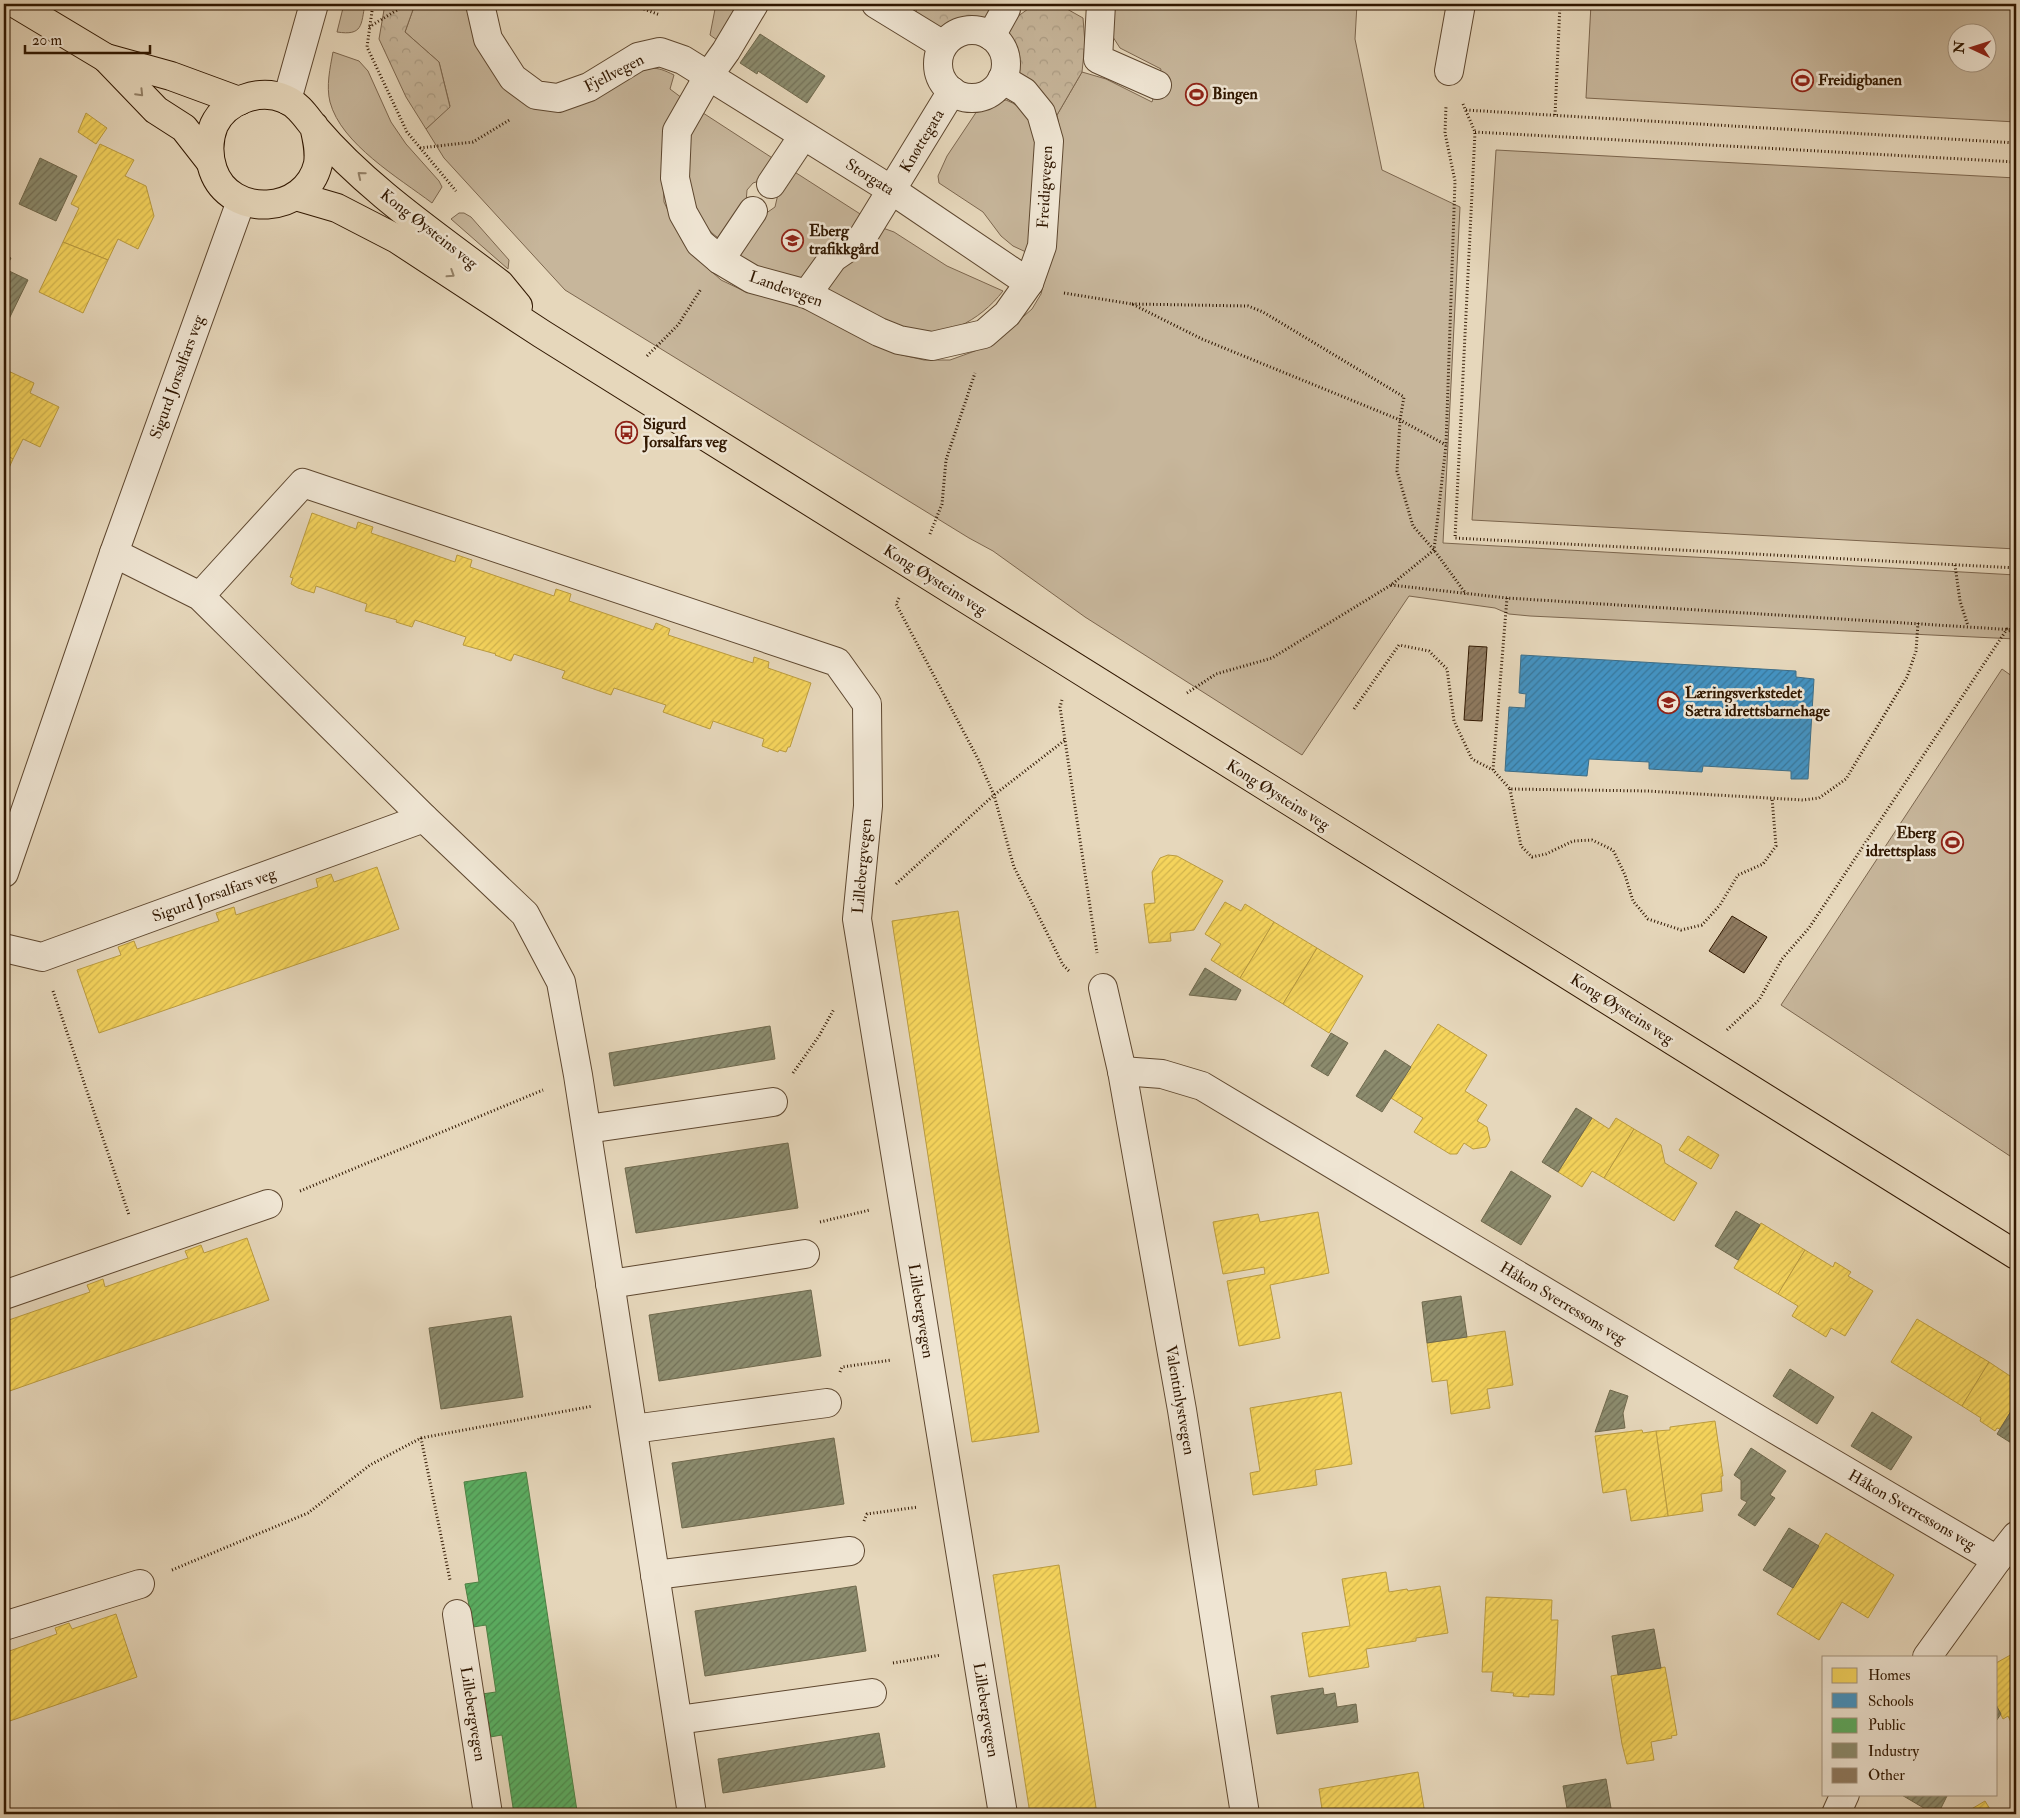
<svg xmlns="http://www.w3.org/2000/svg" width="2020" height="1818" viewBox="0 0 2020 1818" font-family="'IM FELL Double Pica',serif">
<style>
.green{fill:#c7b69b;stroke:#7c664e;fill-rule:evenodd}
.forest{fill:url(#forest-crowns);stroke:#7c664e}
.homes{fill:url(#homes-hatch);stroke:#bb9c40}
.schools{fill:url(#schools-hatch);stroke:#3d6e88}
.public{fill:url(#public-hatch);stroke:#4d8144}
.industry{fill:url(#industry-hatch);stroke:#70694d}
.building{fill:url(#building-hatch);stroke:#301700}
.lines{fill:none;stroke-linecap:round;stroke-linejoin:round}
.minor-casing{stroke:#5e472f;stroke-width:30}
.major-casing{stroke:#301700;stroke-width:30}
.path{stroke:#301700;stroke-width:3;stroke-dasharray:1 2.5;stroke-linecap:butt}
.minor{stroke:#efe5d3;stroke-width:28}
.major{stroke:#e6d7bb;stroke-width:28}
.oneway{stroke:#948167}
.labels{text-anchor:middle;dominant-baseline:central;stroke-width:5;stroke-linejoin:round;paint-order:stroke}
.street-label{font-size:16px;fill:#301700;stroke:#efe5d3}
.poi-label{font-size:16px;font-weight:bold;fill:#301700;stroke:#efe5d3;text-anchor:start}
</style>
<defs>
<pattern id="forest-crowns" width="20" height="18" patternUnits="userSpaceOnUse" patternTransform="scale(1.25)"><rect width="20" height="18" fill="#c7b69b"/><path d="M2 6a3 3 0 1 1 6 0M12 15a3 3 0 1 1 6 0" fill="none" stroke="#ab9c84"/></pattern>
<pattern id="homes-hatch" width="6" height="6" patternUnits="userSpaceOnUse" patternTransform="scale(1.25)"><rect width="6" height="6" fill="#f6d55c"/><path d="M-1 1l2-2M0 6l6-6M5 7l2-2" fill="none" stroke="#d3b64e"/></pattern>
<pattern id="schools-hatch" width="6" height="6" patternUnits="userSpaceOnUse" patternTransform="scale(1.25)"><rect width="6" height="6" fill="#4393c3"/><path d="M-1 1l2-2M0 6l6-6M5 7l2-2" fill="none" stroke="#38779c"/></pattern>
<pattern id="public-hatch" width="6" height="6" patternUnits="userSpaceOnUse" patternTransform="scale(1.25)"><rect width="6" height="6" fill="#5aae61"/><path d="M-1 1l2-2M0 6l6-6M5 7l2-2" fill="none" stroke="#4b8d4e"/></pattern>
<pattern id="industry-hatch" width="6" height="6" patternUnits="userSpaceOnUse" patternTransform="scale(1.25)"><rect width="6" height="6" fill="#8c8c6e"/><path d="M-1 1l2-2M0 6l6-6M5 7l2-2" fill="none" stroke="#737158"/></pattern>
<pattern id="building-hatch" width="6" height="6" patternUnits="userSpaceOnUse" patternTransform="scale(1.25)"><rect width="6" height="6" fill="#8f7b61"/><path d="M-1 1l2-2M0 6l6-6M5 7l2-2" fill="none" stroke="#75644e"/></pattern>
</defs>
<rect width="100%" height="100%" fill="#e6d7bb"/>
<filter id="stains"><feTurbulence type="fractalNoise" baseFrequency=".004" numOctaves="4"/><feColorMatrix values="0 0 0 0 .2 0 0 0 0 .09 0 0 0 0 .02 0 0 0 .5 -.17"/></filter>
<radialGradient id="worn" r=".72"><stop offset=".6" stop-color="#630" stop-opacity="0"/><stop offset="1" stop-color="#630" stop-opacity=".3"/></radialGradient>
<g class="green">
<path d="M344 4H365C361 25 363 36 337 32Z"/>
<path d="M415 4H470L516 97 631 76C651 67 654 65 674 75L670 89 682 98 668 128 662 152 664 202 684 244 700 261 721 280 744 291 776 299 821 315 894 353 924 360H950L975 351 1001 336 1032 309 1041 294 1050 257 1061 135 1057 115 1082 72 1106 79 1152 102 1161 69 1120 48 1111 34 1113 4H1357L1355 39 1382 170 1460 207 1443 543 2016 575V639L1530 616 1509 614 1495 608 1409 596 1302 755 1085 617 993 551 969 538 565 290 444 158 426 129 450 106 439 62 405 32Z"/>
<path d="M716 4H740L717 40 710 35Z"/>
<path d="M1591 4H2016V122L1586 98ZM1958 32H1988V62H1958Z"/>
<path d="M333 52 359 61 368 71 391 122 406 144 439 181 442 187 432 203C399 178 341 144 330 102 326 86 330 68 333 52Z"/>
<path d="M1006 100C1024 107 1028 117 1037 133L1029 244 1026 252 1013 246 1001 236 983 212 939 183 938 176 947 156 977 111 996 102Z"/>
<path d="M700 111 777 161 759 181 753 183 747 190 746 203 724 241C692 228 683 166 689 136 691 127 696 119 700 111Z"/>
<path d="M1496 150 2016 178V549L1472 520Z"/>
<path d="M790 169 868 219 807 284 772 275 734 254 765 214 775 207 778 194Z"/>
<path d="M459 213H464L471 217 509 260 508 269 451 219Z"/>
<path d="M880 227 894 232 947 266 1003 291C980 321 941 342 903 332 895 330 886 324 879 320 860 309 841 299 822 289Z"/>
<path d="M2002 669 2016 679V1160L1781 1005Z"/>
</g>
<g class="forest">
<path d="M385 4H415L405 32 439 62 450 107 426 129 406 97 379 39Z"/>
<path d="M917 4H996L990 14 980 21 946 29 933 28 919 19 916 12Z"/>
<path d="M1048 4 1067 9 1083 18 1085 43 1082 72 1057 115 1042 97 1018 74 1017 57 1008 38 1010 22 1028 9Z"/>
</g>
<g class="homes">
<path d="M86 113 107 128 96 144 78 132Z"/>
<path d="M100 144 134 160 125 176 146 186 154 216 138 249 118 239 108 260 63 242 79 208 71 204Z"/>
<path d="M63 242 108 260 83 313 39 292Z"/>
<path d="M4 369 34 383 30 393 59 407 40 447 23 439 13 459 4 454Z"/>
<path d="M4 454 13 459 4 479Z"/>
<path d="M312 513 356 529 358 522 373 527 371 533 455 562 457 555 472 560 470 567 554 596 556 589 571 594 569 601 653 630 656 623 670 629 668 635 753 663 754 657 769 662 768 668 811 683 790 747H788L786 752 779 750 778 752 762 746 764 739 713 721 710 729 663 712 666 705 614 688 611 695 562 678 565 671 514 654 511 661 495 655 496 654 463 645 466 637 415 620 412 627 396 622 397 620 365 611 367 604 316 586 314 593 298 588 291 584 293 578 290 577Z"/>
<path d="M1168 855 1177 856 1223 881 1194 930 1170 933 1171 941 1149 943 1144 904 1155 903 1152 872 1160 858Z"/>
<path d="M377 867 399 929 99 1033 77 970 121 955 118 947 134 941 137 949 219 921 216 913 234 907 236 915 318 887 316 879 331 874 334 882Z"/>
<path d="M1225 902 1241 911 1245 904 1274 922 1240 978 1211 960 1221 944 1205 934Z"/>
<path d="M958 911 1039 1432 972 1442 892 921Z"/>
<path d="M1274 922 1317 948 1283 1004 1240 978Z"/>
<path d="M1317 948 1363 976 1329 1033 1283 1004Z"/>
<path d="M1438 1024 1487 1055 1465 1091 1487 1105 1477 1121 1487 1127 1490 1140 1486 1147 1473 1149 1464 1143 1457 1154H1450L1414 1132 1423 1118 1391 1098Z"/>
<path d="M1592 1118 1609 1129 1616 1118 1634 1129 1604 1178 1592 1171 1582 1187 1558 1172Z"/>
<path d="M1634 1129 1661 1145 1665 1163 1697 1183 1674 1221 1604 1178Z"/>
<path d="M1688 1136 1719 1155 1711 1169 1679 1150Z"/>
<path d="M1318 1212 1329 1273 1270 1285 1280 1338 1239 1346 1227 1281 1265 1274 1264 1267 1223 1274 1213 1222 1258 1214 1260 1222Z"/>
<path d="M1761 1223 1805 1250 1778 1294 1734 1268Z"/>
<path d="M247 1238 269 1300 4 1393V1314L6 1321 90 1292 87 1285 103 1279 105 1287 188 1258 185 1251 201 1245 204 1253Z"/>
<path d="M1805 1250 1833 1267 1835 1262 1851 1272 1848 1276 1873 1291 1845 1336 1831 1328 1826 1337 1792 1316 1798 1306 1778 1294Z"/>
<path d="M1917 1319 1989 1362 1962 1406 1891 1362Z"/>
<path d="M1505 1331 1513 1385 1487 1389 1490 1408 1451 1414 1447 1380 1432 1382 1427 1343Z"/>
<path d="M1989 1362 2016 1380V1403L2000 1429 1997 1428 1995 1431 1980 1421 1981 1418 1962 1406Z"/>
<path d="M1341 1392 1352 1464 1315 1470 1317 1485 1253 1495 1250 1473 1260 1471 1250 1408Z"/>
<path d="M1715 1421 1723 1476H1721L1722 1491 1701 1494 1703 1511 1668 1516 1656 1431 1670 1430V1427Z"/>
<path d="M1642 1430 1643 1433 1656 1431 1668 1516 1631 1521 1626 1489 1603 1493 1595 1436Z"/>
<path d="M1826 1533 1894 1575 1868 1618 1842 1602 1819 1640 1777 1614Z"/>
<path d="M1059 1565 1097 1814H1030L993 1575Z"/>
<path d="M1386 1572 1389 1592 1407 1589 1408 1591 1440 1586 1448 1633 1416 1638V1641L1366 1649 1369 1667 1309 1677 1302 1633 1350 1626 1342 1579Z"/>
<path d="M1486 1597 1552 1600 1551 1620H1558L1554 1695 1529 1694V1697L1513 1696 1514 1693 1491 1691 1493 1672H1482Z"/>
<path d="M116 1614 137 1677 4 1723V1653L57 1634 55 1628 69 1623 72 1629Z"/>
<path d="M2016 1652V1719L2011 1722 2008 1716 2003 1719 1996 1705V1663Z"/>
<path d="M1665 1667 1677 1735 1671 1736 1672 1738 1651 1742 1654 1760 1627 1764 1622 1744 1611 1676Z"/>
<path d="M1418 1772 1425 1814H1318L1317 1810 1322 1809 1319 1789Z"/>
<path d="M1985 1801 1993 1814H1963Z"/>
</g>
<path class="schools" d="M1521 655 1796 671V677L1814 679 1808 779H1791V771L1703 766 1702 772 1649 769V762L1589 759 1587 776 1505 771 1509 707 1525 708 1526 694 1519 693Z"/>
<path class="public" d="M526 1472 577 1811 556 1814H514L502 1735 490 1737 489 1723 486 1724 482 1694 496 1692 486 1625 473 1627 465 1584 479 1582 464 1482Z"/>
<g class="industry">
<path d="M760 34 825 76 807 103 758 71 757 74 740 63Z"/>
<path d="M40 158 77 176 56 221 19 204Z"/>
<path d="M4 255 11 258 5 269 28 280 8 321 4 318Z"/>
<path d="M1205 968 1241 990 1236 1000 1189 995Z"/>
<path d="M770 1026 775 1059 614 1086 609 1053Z"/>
<path d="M1331 1033 1348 1043 1328 1076 1311 1066Z"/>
<path d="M1385 1050 1411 1067 1382 1112 1356 1096Z"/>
<path d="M1576 1108 1592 1118 1558 1172 1542 1162Z"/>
<path d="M788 1143 798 1208 636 1233 625 1168Z"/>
<path d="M1511 1171 1551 1196 1521 1245 1481 1221Z"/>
<path d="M1736 1211 1760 1225 1738 1260 1715 1246Z"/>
<path d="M811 1290 821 1356 659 1381 649 1315Z"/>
<path d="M1461 1296 1467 1337 1427 1343 1422 1302Z"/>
<path d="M511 1316 523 1397 441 1409 429 1328Z"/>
<path d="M1790 1369 1834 1397 1817 1424 1773 1396Z"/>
<path d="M1610 1390 1628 1396 1623 1413 1625 1428 1595 1432Z"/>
<path d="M2016 1403V1446L1997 1434Z"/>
<path d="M1872 1412 1912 1437 1891 1470 1851 1446Z"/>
<path d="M834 1438 844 1504 682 1528 672 1463Z"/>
<path d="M1751 1448 1786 1471 1770 1495 1775 1498 1755 1526 1738 1515 1747 1502 1741 1499V1480L1734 1475Z"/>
<path d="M1789 1528 1819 1546 1793 1588 1763 1570Z"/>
<path d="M856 1586 866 1651 705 1676 695 1611Z"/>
<path d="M1654 1629 1661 1668 1618 1675 1612 1636Z"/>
<path d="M1323 1688 1324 1695 1335 1693 1337 1707 1356 1704 1358 1722 1277 1734 1271 1696Z"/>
<path d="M1996 1705 2001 1714 1996 1721Z"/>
<path d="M879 1733 885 1767 723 1793 718 1759Z"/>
<path d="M1606 1779 1612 1814H1568L1563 1786Z"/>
<path d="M1900 1794H1948L1938 1814H1934Z"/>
</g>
<g class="building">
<path d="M1469 646 1487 647 1482 721 1464 720Z"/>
<path d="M1732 916 1767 937 1744 973 1709 951Z"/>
</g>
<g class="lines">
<defs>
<g id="minor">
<path d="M480 4 488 39 513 78 536 95 558 98 589 87 638 57 660 52 683 60 893 191 1029 283"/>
<path d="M754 4 726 51 709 75 677 131 675 178 683 213 700 243 720 260 752 279 807 294 879 332 899 340 932 346 984 334 1007 314 1029 283 1042 246 1049 141 1041 113 1024 92 1002 79"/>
<path d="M876 4 943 45"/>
<path d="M1101 4 1098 59 1157 85"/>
<circle cx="972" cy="64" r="34"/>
<path d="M991 36 1006 9"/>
<path d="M1449 71 1461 4"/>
<path d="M287 100 314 4"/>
<path d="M771 184 803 136"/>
<path d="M720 260 753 211"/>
<path d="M807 294 833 258 862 238 952 91"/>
<path d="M114 553 200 596 424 818 525 914 561 982 578 1075 692 1814"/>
<path d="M200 596 303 483 837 662 867 704 868 806 857 919 1003 1814"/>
<path d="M4 873 114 553 241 201"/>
<path d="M4 948 42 957 424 818"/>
<path d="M1103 988 1122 1071 1182 1410 1245 1814"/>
<path d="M1122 1071 1162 1074 1202 1086 1766 1424 1997 1560"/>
<path d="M587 1129 773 1102"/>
<path d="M610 1284 805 1254"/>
<path d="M4 1295 268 1204"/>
<path d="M633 1429 827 1403"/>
<path d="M655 1575 850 1551"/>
<path d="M457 1614 488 1814"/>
<path d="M4 1626 140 1584"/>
<path d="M1927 1657 1997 1560 2016 1536"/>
<path d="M678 1720 872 1693"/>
<path d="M1836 1814 1845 1794"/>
</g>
<g id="major">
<path d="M16 4 106 58 156 110 184 128 209 160"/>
<path d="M106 58 171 76 239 101"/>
<path d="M314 126C317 139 320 151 318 164 306 215 230 219 213 170 208 155 208 140 214 125 226 100 260 88 285 99 299 105 306 117 315 128 367 189 436 235 500 284L518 306"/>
<path d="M296 196 337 208 397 239 542 334 2016 1255"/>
</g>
</defs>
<use href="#minor" class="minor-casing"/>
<use href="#major" class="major-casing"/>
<g class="path">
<path d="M373 4 367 47 407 132 456 191"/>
<path d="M599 4 605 6 641 8 660 15"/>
<path d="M369 27 407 4"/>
<path d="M1463 104 1475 132 1455 538 2016 568"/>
<path d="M1466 110 2016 143"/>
<path d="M1555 115 1560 4"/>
<path d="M1475 132 2016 162"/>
<path d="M420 148 473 142 511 119"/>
<path d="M1064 293 1132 304 1202 339 1400 420 1446 445"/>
<path d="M1132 304 1248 306 1263 312 1404 397 1400 420 1397 471 1413 526 1434 550 1466 594"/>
<path d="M647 356 678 325 701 289"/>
<path d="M930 534 942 504 946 460 975 373"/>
<path d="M1955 565 1960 601 1968 626"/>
<path d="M1391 585 1507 598 2016 630"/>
<path d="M899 598 896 604 978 759 994 795 1014 867 1063 965 1070 972"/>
<path d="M1507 598 1493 770 1510 789 1647 791 1803 800 1819 798 1846 779 1907 677 1916 651 1918 623"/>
<path d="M1187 693 1216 674 1272 658 1391 585 1434 550 1446 445 1455 181 1445 133 1446 106"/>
<path d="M1062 700 1060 707 1097 953"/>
<path d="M1354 709 1399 645 1429 651 1447 669 1454 721 1472 759 1493 770"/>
<path d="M1510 789 1521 846 1532 857 1546 854 1573 841 1592 840 1613 850 1625 875 1633 901 1648 919 1681 930 1702 925 1720 905 1738 875 1763 864 1776 846 1772 798"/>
<path d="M896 884 994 795 1065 740"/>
<path d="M53 991 129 1215"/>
<path d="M1727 1030 1759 1000 1782 959 1809 928 2007 629 2016 635"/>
<path d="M793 1073 819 1036 834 1009"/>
<path d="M300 1191 543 1090"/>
<path d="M820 1222 870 1210"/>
<path d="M840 1372 842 1367 892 1360"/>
<path d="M421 1438 450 1580"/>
<path d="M864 1521 867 1514 918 1507"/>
<path d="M172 1570 308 1513 370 1465 421 1438 593 1406"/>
<path d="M893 1663 941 1655"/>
</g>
<use href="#minor" class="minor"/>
<use href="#major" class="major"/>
</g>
<defs><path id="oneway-chevron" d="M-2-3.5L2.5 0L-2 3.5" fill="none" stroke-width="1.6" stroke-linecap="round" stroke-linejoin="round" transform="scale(1.25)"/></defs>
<g class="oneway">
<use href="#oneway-chevron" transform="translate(140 93) rotate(46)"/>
<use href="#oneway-chevron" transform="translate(361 175) rotate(-141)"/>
<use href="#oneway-chevron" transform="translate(451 274) rotate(33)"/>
</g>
<defs>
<symbol id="stadium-ring" viewBox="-11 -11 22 22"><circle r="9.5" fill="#efe5d3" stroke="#8f2418" stroke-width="1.5"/><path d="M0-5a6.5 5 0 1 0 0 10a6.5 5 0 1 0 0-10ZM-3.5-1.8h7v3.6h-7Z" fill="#8f2418"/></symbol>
<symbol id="school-ring" viewBox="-11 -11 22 22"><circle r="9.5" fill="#efe5d3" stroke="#8f2418" stroke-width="1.5"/><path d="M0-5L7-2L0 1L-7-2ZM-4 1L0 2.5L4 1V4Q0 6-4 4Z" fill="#8f2418"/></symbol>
<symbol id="bus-ring" viewBox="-11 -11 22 22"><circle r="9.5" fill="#efe5d3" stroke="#8f2418" stroke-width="1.5"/><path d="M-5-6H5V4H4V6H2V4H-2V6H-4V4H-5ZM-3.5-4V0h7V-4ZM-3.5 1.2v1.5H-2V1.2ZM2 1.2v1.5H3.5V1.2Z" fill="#8f2418"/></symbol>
</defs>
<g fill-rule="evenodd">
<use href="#stadium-ring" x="1790" y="68" width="25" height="25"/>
<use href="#stadium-ring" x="1184" y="82" width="25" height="25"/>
<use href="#school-ring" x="780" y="228" width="25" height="25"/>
<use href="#bus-ring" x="614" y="420" width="25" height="25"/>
<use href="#school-ring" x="1656" y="690" width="25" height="25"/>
<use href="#stadium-ring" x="1940" y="830" width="25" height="25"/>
</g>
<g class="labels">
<g class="street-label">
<text transform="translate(614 73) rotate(-27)">Fjellvegen</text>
<text transform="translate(922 141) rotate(-59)">Knøttegata</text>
<text transform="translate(870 177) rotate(32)">Storgata</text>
<text transform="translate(1045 187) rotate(-87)">Freidigvegen</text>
<text transform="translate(429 229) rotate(38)">Kong Øysteins veg</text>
<text transform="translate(786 289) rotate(20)">Landevegen</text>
<text transform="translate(177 377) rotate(-70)">Sigurd Jorsalfars veg</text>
<text transform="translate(935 580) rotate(32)">Kong Øysteins veg</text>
<text transform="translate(1278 795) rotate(32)">Kong Øysteins veg</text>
<text transform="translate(862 866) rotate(-85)">Lillebergvegen</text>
<text transform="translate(214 895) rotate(-20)">Sigurd Jorsalfars veg</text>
<text transform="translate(1622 1009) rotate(32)">Kong Øysteins veg</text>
<text transform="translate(1563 1303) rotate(31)">Håkon Sverressons veg</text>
<text transform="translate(921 1311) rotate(81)">Lillebergvegen</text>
<text transform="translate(1180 1400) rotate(80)">Valentinlystvegen</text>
<text transform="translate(1912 1510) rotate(30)">Håkon Sverressons veg</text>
<text transform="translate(986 1710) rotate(81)">Lillebergvegen</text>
<text transform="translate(473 1714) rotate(81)">Lillebergvegen</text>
</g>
<g class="poi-label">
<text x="1818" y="80">Freidigbanen</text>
<text x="1212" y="94">Bingen</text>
<text x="809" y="231">Eberg<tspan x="809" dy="18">trafikkgård</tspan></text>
<text x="643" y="424">Sigurd<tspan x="643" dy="18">Jorsalfars veg</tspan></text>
<text x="1685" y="693">Læringsverkstedet<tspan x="1685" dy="18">Sætra idrettsbarnehage</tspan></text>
<text x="1936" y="833" text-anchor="end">Eberg<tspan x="1936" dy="18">idrettsplass</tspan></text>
</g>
</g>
<rect width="2020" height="1818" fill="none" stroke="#e6d7bb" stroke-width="20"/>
<rect x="5" y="5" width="2010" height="1808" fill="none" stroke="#301700" stroke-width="2.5"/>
<rect x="10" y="10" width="2000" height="1798" fill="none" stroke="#301700"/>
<rect x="1822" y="1656" width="175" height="140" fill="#efe5d3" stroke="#a3937f"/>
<rect x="1832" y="1668" width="25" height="15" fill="#f6d55c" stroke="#a3937f"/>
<text x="1868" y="1680" font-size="15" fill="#301700">Homes</text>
<rect x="1832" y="1693" width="25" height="15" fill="#4393c3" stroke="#a3937f"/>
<text x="1868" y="1706" font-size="15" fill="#301700">Schools</text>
<rect x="1832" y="1718" width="25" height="15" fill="#5aae61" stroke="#a3937f"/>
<text x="1868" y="1730" font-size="15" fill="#301700">Public</text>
<rect x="1832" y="1743" width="25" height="15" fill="#8c8c6e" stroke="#a3937f"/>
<text x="1868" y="1756" font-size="15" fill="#301700">Industry</text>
<rect x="1832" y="1768" width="25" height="15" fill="#8f7b61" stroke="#a3937f"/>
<text x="1868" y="1780" font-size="15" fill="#301700">Other</text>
<g transform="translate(1972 48) rotate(274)"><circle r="24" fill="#efe5d3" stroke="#a3937f"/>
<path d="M0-4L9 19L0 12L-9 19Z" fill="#8f2418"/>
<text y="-8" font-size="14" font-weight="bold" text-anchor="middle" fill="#301700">N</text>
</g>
<path d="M25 45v8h125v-8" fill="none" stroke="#301700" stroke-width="2.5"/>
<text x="32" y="45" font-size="15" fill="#301700" stroke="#efe5d3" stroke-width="4" paint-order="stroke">20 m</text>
<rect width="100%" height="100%" filter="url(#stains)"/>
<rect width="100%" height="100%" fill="url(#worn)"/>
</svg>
